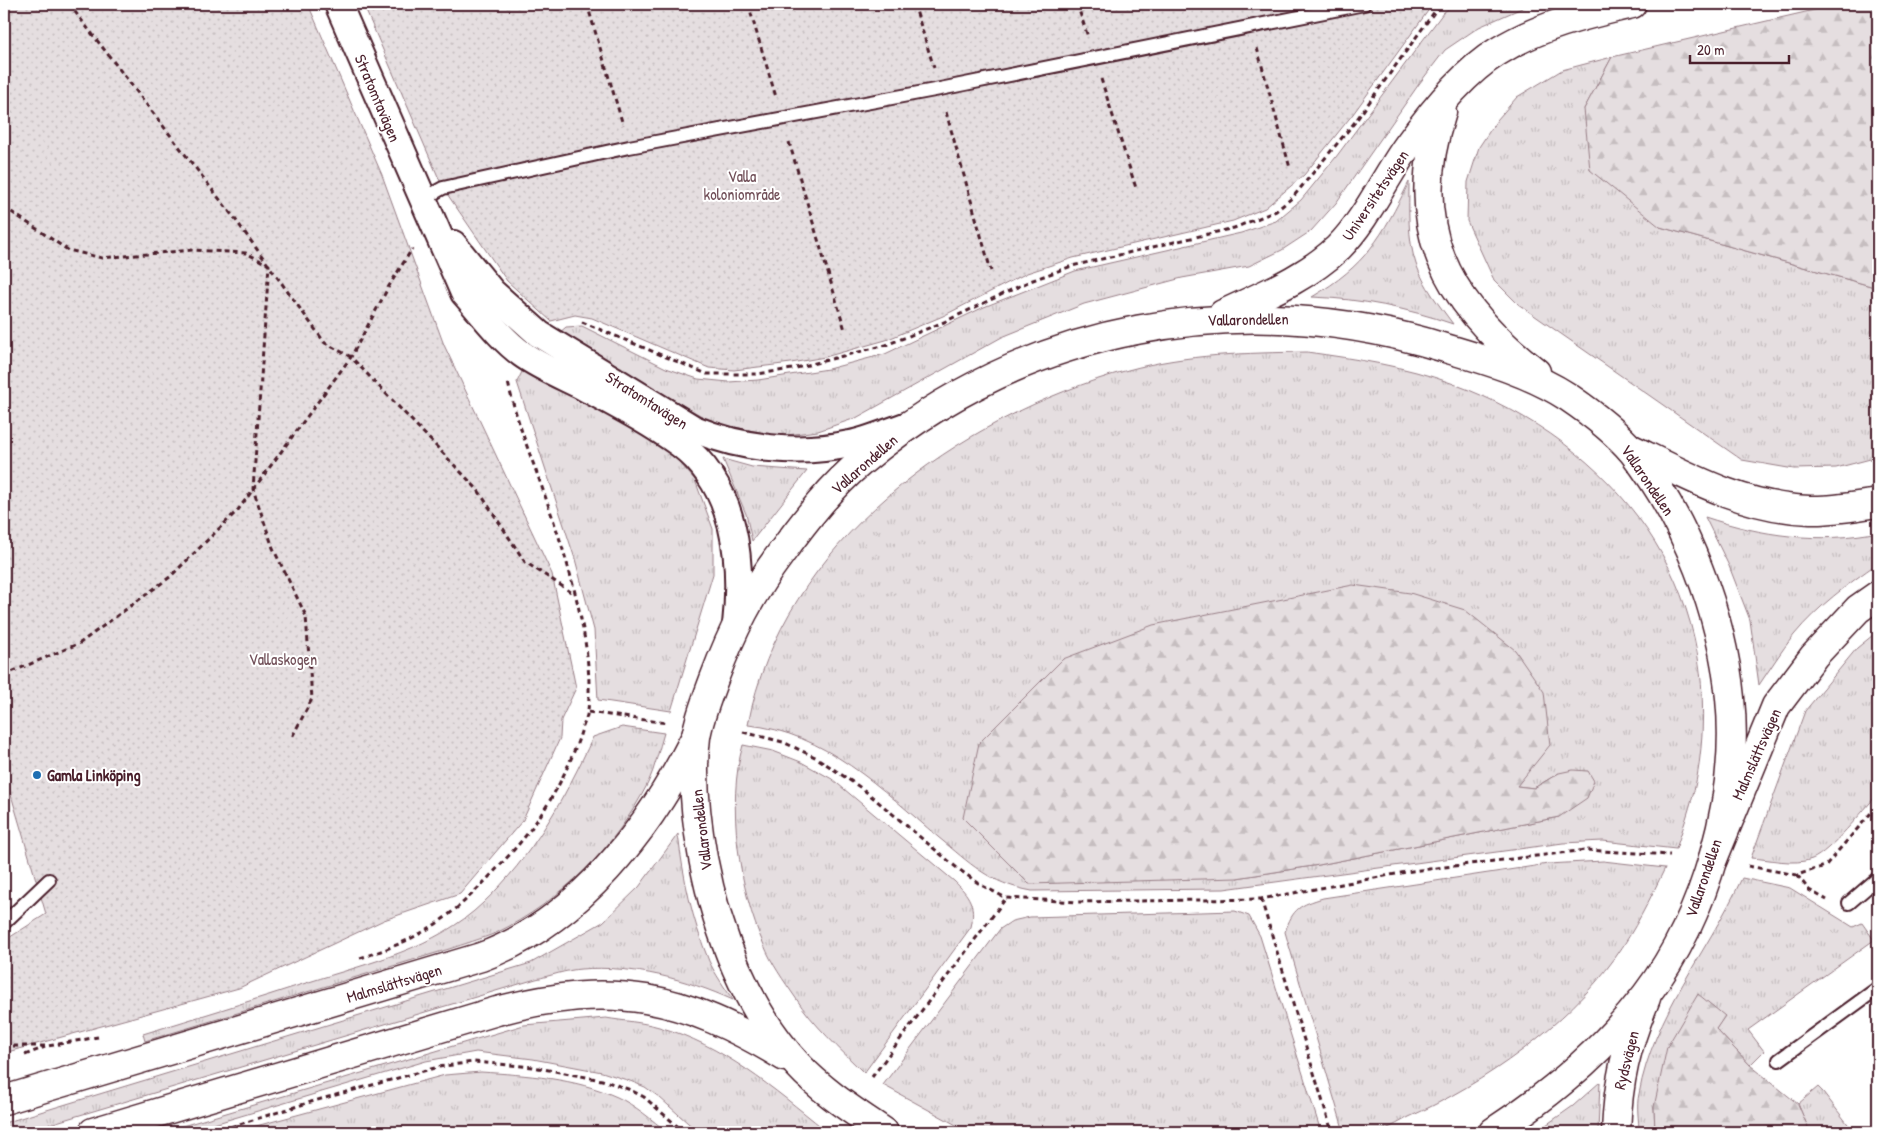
<svg xmlns="http://www.w3.org/2000/svg" width="1882" height="1136" viewBox="0 0 1882 1136" font-family="'Patrick Hand',sans-serif">
<style>
.grass{fill:url(#grass-tufts);stroke:#987e86;fill-rule:evenodd}
.forest{fill:url(#forest-firs);stroke:#987e86}
.park{fill:url(#park-dots);stroke:#987e86}
.lines{fill:none;stroke-linecap:round;stroke-linejoin:round}
.service-casing{stroke:#4a1f2b;stroke-width:16}
.minor-casing{stroke:#4a1f2b;stroke-width:30}
.tertiary-casing{stroke:#4a1f2b;stroke-width:31}
.secondary-casing{stroke:#4a1f2b;stroke-width:31}
.motorway-casing{stroke:#4a1f2b;stroke-width:31}
.path{stroke:#4a1f2b;stroke-width:3;stroke-dasharray:5 4;stroke-linecap:butt}
.service{stroke:#fff;stroke-width:12}
.minor{stroke:#fff;stroke-width:26}
.tertiary{stroke:#fff;stroke-width:28}
.secondary{stroke:#fff;stroke-width:28}
.motorway{stroke:#fff;stroke-width:28}
.poi-dot{fill:#1f6fb2;stroke:#fff;stroke-width:2}
.labels{text-anchor:middle;dominant-baseline:central;stroke-width:4;stroke-linejoin:round;paint-order:stroke}
.street-label{font-size:16px;fill:#4a1f2b;stroke:#fff}
.park-label{font-size:16px;fill:#714f58;stroke:#fff}
.poi-label{font-size:16px;font-weight:bold;fill:#4a1f2b;stroke:#fff;text-anchor:start}
</style>
<defs>
<pattern id="grass-tufts" width="24" height="20" patternUnits="userSpaceOnUse" patternTransform="scale(1.25)"><rect width="24" height="20" fill="#e5dee0"/><path d="M3 7l-1-3M5 7V3M7 7l1-3M15 17l-1-3M17 17v-4M19 17l1-3" fill="none" stroke="#c6bec0"/></pattern>
<pattern id="forest-firs" width="22" height="20" patternUnits="userSpaceOnUse" patternTransform="scale(1.25)"><rect width="22" height="20" fill="#e5dee0"/><path d="M5 1l3.5 6h-7zM16 11l3.5 6h-7z" fill="#c6bec0"/></pattern>
<pattern id="park-dots" width="8" height="8" patternUnits="userSpaceOnUse" patternTransform="scale(1.25)"><rect width="8" height="8" fill="#e5dee0"/><path d="M2 2h.1M6 6h.1" fill="none" stroke="#c6bec0" stroke-width="1.8" stroke-linecap="round"/></pattern>
</defs>
<rect width="100%" height="100%" fill="#fff"/>
<filter id="ink" filterUnits="userSpaceOnUse"><feTurbulence type="fractalNoise" baseFrequency=".02" numOctaves="2"/><feDisplacementMap in="SourceGraphic" scale="10" xChannelSelector="R" yChannelSelector="G"/><feConvolveMatrix kernelMatrix="1 2 1 2 8 2 1 2 1" color-interpolation-filters="sRGB"/></filter>
<g filter="url(#ink)">
<g class="grass">
<path d="M1454 4H1531L1479 27 1445 50 1419 84 1336 203 1311 231 1282 250 1249 266 1182 278 1084 304 1002 337 856 418 818 431 779 436 714 423 558 334 566 327 582 326 666 368 698 379 729 382 758 380 828 369 885 354 984 307 1075 271 1241 233 1276 221 1301 200 1336 157 1443 13Z"/>
<path d="M1612 57 1584 109 1660 227 1878 288V457L1836 468 1794 469 1742 460 1518 304 1494 280 1467 221 1468 182 1479 147 1497 120 1517 97 1562 70Z"/>
<path d="M1409 182C1409 209 1407 238 1416 264 1424 286 1439 305 1453 324 1406 308 1362 299 1312 297 1366 265 1382 237 1409 182Z"/>
<path d="M1307 352C1356 359 1405 366 1451 383 1617 444 1724 585 1699 765 1695 794 1685 822 1676 849L1603 841 1563 843 1224 889 1032 891C988 883 971 864 938 837 882 789 824 732 748 725 782 543 959 417 1128 370 1186 354 1247 353 1307 352ZM1559 773V817L1319 865 1237 878 1517 786 1534 788Z"/>
<path d="M525 366 665 446 695 480 713 529V574L671 711 598 700 594 630 575 559 517 382Z"/>
<path d="M723 459 752 467 807 471 752 541 746 514Z"/>
<path d="M1705 517C1762 536 1819 544 1878 532V563C1848 584 1818 606 1794 635 1781 651 1770 669 1759 685L1750 620 1729 566Z"/>
<path d="M1878 631V794C1864 809 1830 852 1812 859 1794 866 1770 859 1751 858L1805 711 1857 648Z"/>
<path d="M622 727 664 733C659 749 655 768 648 783 616 847 560 902 496 933 481 939 464 944 449 949L145 1041 143 1034C198 1017 254 1000 309 982 369 963 436 948 483 903 532 857 565 798 593 737Z"/>
<path d="M743 745 773 751 801 762 832 779 954 881C969 895 976 905 971 927L864 1073C840 1049 813 1025 795 997 784 981 771 963 764 945 739 891 726 802 743 745Z"/>
<path d="M678 834C683 877 692 920 709 961 715 974 725 988 733 1000 686 979 633 965 581 969 566 970 550 976 536 979L23 1132H4V1123L531 963 603 922 639 887Z"/>
<path d="M1603 861 1665 868C1650 899 1635 930 1615 958 1566 1026 1485 1083 1409 1117 1399 1122 1386 1131 1374 1132 1365 1134 1354 1132 1344 1132L1285 932C1293 908 1300 905 1323 898L1548 864Z"/>
<path d="M1742 878 1790 888 1853 927 1862 923 1874 940 1748 1030 1764 1051 1750 1065 1716 1029 1724 1016 1654 1107 1655 1132H1639C1639 1120 1636 1106 1639 1094 1653 1015 1709 950 1742 878Z"/>
<path d="M1235 911 1249 916 1260 936 1321 1132H969L883 1085 1000 929 1012 921 1030 917Z"/>
<path d="M606 1018C623 1021 642 1022 659 1027 722 1044 774 1089 824 1129L821 1132H698L659 1097 645 1087 630 1081 602 1072 533 1059 476 1052 426 1061 187 1132H162L524 1025Z"/>
<path d="M481 1072C526 1075 575 1078 617 1097 635 1105 652 1120 667 1132H246L245 1129 445 1075Z"/>
<path d="M1600 1082 1598 1132H1536L1573 1106Z"/>
<path d="M1818 1087 1823 1092 1854 1132H1810L1798 1104Z"/>
</g>
<g class="forest">
<path d="M1840 4H1878V288L1660 227 1590 170 1584 109 1612 57Z"/>
<path d="M1353 585 1410 593 1465 610 1515 650 1544 692 1550 745 1517 786 1534 788 1559 773 1573 770 1588 771 1594 781 1587 798 1559 817 1319 865 1237 878 1029 884 963 818 979 743 1063 659 1153 625Z"/>
<path d="M1698 994 1725 1016 1716 1029 1750 1065 1798 1104 1810 1132H1655L1654 1107 1667 1047Z"/>
</g>
<g class="park">
<path d="M4 4H308L382 175 444 345 552 574 576 688 561 720 560 738 523 820 460 894 384 920 239 988 4 1053V941L46 914 4 771Z"/>
<path d="M363 4H1433L1353 114 1304 175 1265 208 1233 221 1073 258 1027 273 943 316 886 340 825 357 791 363 734 370 709 368 592 318 575 315 551 321 507 281 443 188Z"/>
</g>
<g class="lines">
<defs>
<g id="service">
<path d="M423 199 443 188 629 147 940 89 1364 4"/>
<path d="M1849 903 1878 878"/>
<path d="M4 923 49 880"/>
<path d="M1779 1060 1878 988"/>
</g>
<g id="minor">
<path d="M338 4 464 293C482 313 500 338 522 354 540 367 562 376 582 386 615 404 650 422 680 444 736 486 743 561 736 625"/>
<path d="M453 244 492 292 539 334 694 429C743 449 798 455 850 444 868 441 887 432 905 426"/>
</g>
<path id="tertiary" d="M1616 1132C1618 1080 1626 1047 1646 998"/>
<g id="secondary">
<path d="M1442 112C1405 225 1445 302 1536 372"/>
<path d="M1223 314C1263 295 1305 279 1338 248 1366 220 1383 181 1406 148 1429 116 1463 73 1497 52 1538 26 1585 15 1632 4"/>
<path d="M4 1100 481 957C578 922 649 829 694 740"/>
<path d="M93 1132 497 1011C614 980 683 995 785 1057"/>
<path d="M884 1132C855 1112 823 1092 798 1065 746 1009 717 932 703 858 696 820 691 776 696 737 699 718 707 698 714 679 732 631 751 593 782 552 806 519 831 487 862 461 1026 324 1242 285 1445 348 1486 360 1531 373 1568 397 1590 412 1616 432 1633 452 1686 520 1722 613 1730 698 1740 796 1706 916 1646 995 1604 1050 1550 1095 1493 1132"/>
</g>
<g id="motorway">
<path d="M1630 448C1687 476 1744 508 1810 510 1832 511 1856 506 1878 503"/>
<path d="M1713 859 1776 706 1814 656 1858 609 1878 595"/>
</g>
</defs>
<use href="#service" class="service-casing"/>
<use href="#minor" class="minor-casing"/>
<use href="#tertiary" class="tertiary-casing"/>
<use href="#secondary" class="secondary-casing"/>
<use href="#motorway" class="motorway-casing"/>
<g class="path">
<path d="M69 4 235 219 325 343 351 357 478 490 525 562 574 594"/>
<path d="M587 4 623 125"/>
<path d="M748 4 776 97"/>
<path d="M914 4 934 68"/>
<path d="M1077 4 1088 37"/>
<path d="M1257 48 1290 168"/>
<path d="M1101 79 1136 188"/>
<path d="M946 112 991 271"/>
<path d="M789 142 845 330"/>
<path d="M4 207 68 250 102 258 192 250 246 253 269 265 253 489 273 548 306 616 312 699 291 739"/>
<path d="M582 322 707 374H757L792 369 886 345 944 322 1030 281 1072 266 1234 228 1276 211 1293 197 1355 122 1435 11 1444 4"/>
<path d="M4 675 80 643 170 577 238 510 351 357 389 286 412 249"/>
<path d="M588 712 667 723"/>
<path d="M743 732 783 742 817 758 864 790 957 868 981 885 1006 898 1077 902 1261 899 1412 871 1586 850 1670 855"/>
<path d="M1748 866 1797 875 1825 866 1878 805"/>
<path d="M1797 875 1809 890 1827 900"/>
<path d="M1261 899 1332 1132"/>
<path d="M360 958C435 935 461 908 512 852 543 817 565 779 580 735 582 727 587 719 588 710 595 645 566 555 544 493 531 456 516 421 508 382"/>
<path d="M4 1046H48L98 1037"/>
<path d="M25 1055 45 1047"/>
<path d="M872 1077 1006 898"/>
<path d="M214 1132 314 1101 438 1067 473 1062 533 1067 602 1080 628 1089 644 1097 684 1132"/>
</g>
<use href="#service" class="service"/>
<use href="#minor" class="minor"/>
<use href="#tertiary" class="tertiary"/>
<use href="#secondary" class="secondary"/>
<use href="#motorway" class="motorway"/>
</g>
</g>
<circle class="poi-dot" cx="37" cy="775" r="5"/>
<g class="labels">
<g class="street-label">
<text transform="translate(378 98) rotate(67)">Stratomtavägen</text>
<text transform="translate(1375 195) rotate(-56)">Universitetsvägen</text>
<text transform="translate(1248 319) rotate(-1)">Vallarondellen</text>
<text transform="translate(647 400) rotate(32)">Stratomtavägen</text>
<text transform="translate(864 464) rotate(-41)">Vallarondellen</text>
<text transform="translate(1648 480) rotate(56)">Vallarondellen</text>
<text transform="translate(1756 754) rotate(-66)">Malmslättsvägen</text>
<text transform="translate(701 830) rotate(-97)">Vallarondellen</text>
<text transform="translate(1703 878) rotate(-71)">Vallarondellen</text>
<text transform="translate(394 983) rotate(-17)">Malmslättsvägen</text>
<text transform="translate(1626 1060) rotate(-76)">Rydsvägen</text>
</g>
<g class="park-label">
<text x="742" y="176">Valla<tspan x="742" dy="18">koloniområde</tspan></text>
<text x="283" y="659">Vallaskogen</text>
</g>
<g class="poi-label">
<text x="47" y="775">Gamla Linköping</text>
</g>
</g>
<rect width="1882" height="1136" fill="none" stroke="#fff" stroke-width="20"/>
<rect x="10" y="10" width="1862" height="1116" fill="none" stroke="#4a1f2b" stroke-width="2" filter="url(#ink)"/>
<path d="M1690 55v8h99v-8" fill="none" stroke="#4a1f2b" stroke-width="2.5"/>
<text x="1697" y="55" font-size="15" fill="#4a1f2b" stroke="#ffffff" stroke-width="4" paint-order="stroke">20 m</text>
</svg>
